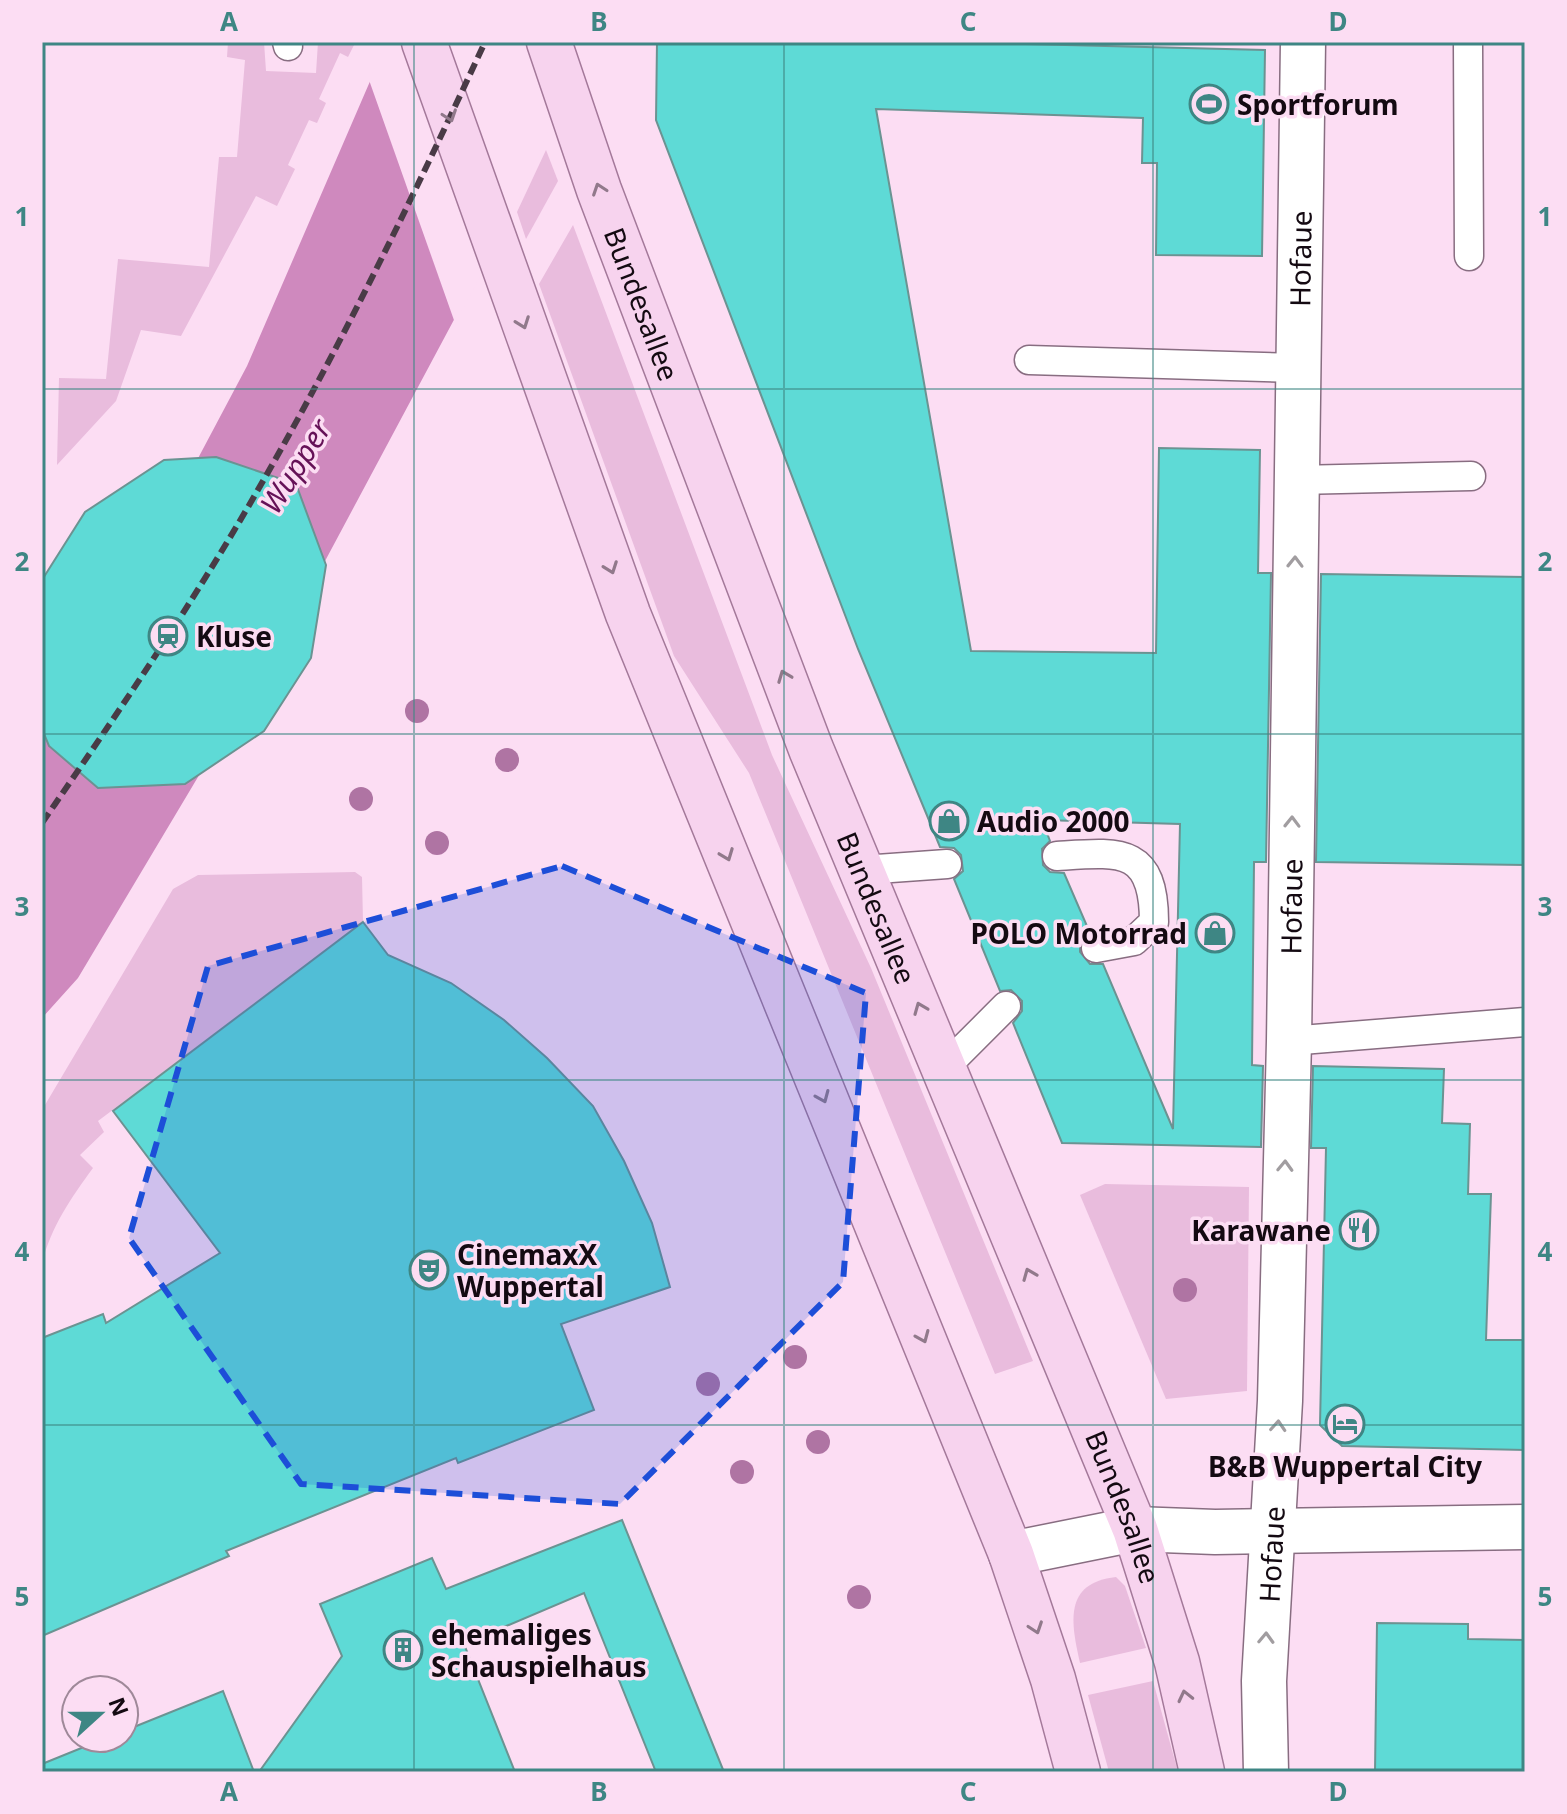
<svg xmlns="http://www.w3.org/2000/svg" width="1567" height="1814" viewBox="0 0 1567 1814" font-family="'Noto Sans',sans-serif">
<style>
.green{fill:#e9bcdd}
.water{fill:#cf89be}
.pier{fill:#fcddf3}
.building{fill:#5edad6;stroke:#6b9392;stroke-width:2;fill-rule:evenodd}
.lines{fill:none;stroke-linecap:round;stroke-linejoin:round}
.service-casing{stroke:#886d81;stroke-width:31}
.minor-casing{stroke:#886d81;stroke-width:47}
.primary-casing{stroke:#a4799a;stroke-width:47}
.service{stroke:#fff;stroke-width:28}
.minor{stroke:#fff;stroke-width:44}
.primary{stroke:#f7d3ee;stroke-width:44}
.rail{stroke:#493b46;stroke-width:6;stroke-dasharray:12 6;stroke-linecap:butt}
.tree{fill:#af74a3}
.oneway{stroke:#91798b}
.oneway2{stroke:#a19da0}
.marked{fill:#1d4ed8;fill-opacity:0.2;stroke:#1d4ed8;stroke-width:6;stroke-dasharray:16 10;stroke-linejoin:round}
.grid{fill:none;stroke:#3e8684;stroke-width:2;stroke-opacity:0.55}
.labels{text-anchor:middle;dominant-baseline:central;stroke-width:7;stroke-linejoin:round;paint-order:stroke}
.poi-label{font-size:28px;font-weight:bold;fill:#140a12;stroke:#fcddf3;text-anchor:start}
.street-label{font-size:28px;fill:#140a12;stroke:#fcddf3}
.water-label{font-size:30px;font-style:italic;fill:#651157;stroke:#fcddf3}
.neatline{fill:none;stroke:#3e8684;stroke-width:3}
.grid-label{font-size:26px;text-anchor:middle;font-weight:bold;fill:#3e8684}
</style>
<rect width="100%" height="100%" fill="#fcddf3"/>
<g class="green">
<path d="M228 42H264L266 71 316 73 318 42 355 43 348 57 340 53 319 99 326 103 317 123 309 120 288 165 295 169 277 206 256 196 181 336 141 330 116 401 57 465 59 378 106 379 118 259 209 267 219 157H237L245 60 227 57Z"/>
<path d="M546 150 558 181 526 239 517 212Z"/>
<path d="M573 225 772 755 871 968 1033 1361 995 1374 749 773 674 656 539 284Z"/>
<path d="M355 872 362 877 363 922 98 1121 104 1132 80 1155 93 1168C71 1198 51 1227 42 1263V1110L173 889 198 875Z"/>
<path d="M1105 1184 1249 1187 1247 1391 1166 1399 1080 1195Z"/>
<path d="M1116 1577 1125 1586 1146 1648 1080 1663C1071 1623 1063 1583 1116 1577Z"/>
<path d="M1153 1681 1178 1772H1109L1088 1695Z"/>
</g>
<path class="water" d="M387 42 495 243 309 591 78 978 42 1018V712L143 562 247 366Z"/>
<path class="pier" d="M386 42H588L498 244 455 323 369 80Z"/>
<g class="building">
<path d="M657 42H942L1265 50 1262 256 1156 255 1157 163H1142L1143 118 876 109 971 651 1156 653 1159 448 1260 450 1258 573H1271L1266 862H1254L1252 1065 1263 1066 1261 1147 1062 1143 1013 1023 1022 1011V1001L1011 990 1000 991 954 879 963 871 961 855 954 848 940 847 926 813 858 649 656 120ZM1042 820 1180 824 1173 1129 1103 964H1090L1080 952V942L1090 933 1064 873 1050 872 1043 865 1042 849 1050 841Z"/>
<path d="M216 457 296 484 326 565 311 658 264 731 185 784 98 788 49 746 42 729V580L85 512 164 460Z"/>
<path d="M1321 574 1525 577V865L1316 862Z"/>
<path d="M363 922 388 955 451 983 504 1020 547 1058 593 1106 624 1161 652 1223 670 1287 561 1324 594 1410 458 1463 456 1458 226 1551 229 1556 42 1636V1338L103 1314 106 1323 220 1253 113 1111Z"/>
<path d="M1313 1066 1444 1069 1442 1123 1470 1124 1468 1194H1491L1486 1340H1525V1450L1342 1446 1320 1425 1326 1148H1311Z"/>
<path d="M622 1520 724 1772H656L584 1593 464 1644 515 1772H259L342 1656 320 1604 432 1558 446 1589Z"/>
<path d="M1377 1623 1468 1624V1639L1525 1640V1772H1375Z"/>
<path d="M223 1691 254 1772H42V1764L106 1738H124V1731Z"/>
</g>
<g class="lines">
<defs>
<g id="service">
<path d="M287 42 288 46"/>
<path d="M1468 42 1469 256"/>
<path d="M1029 360 1298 368"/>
<path d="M1297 480 1471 476"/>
<path d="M1057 856C1119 852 1154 846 1154 922L1134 941 1096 948"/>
<path d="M863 870 947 864"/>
<path d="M1289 1041 1525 1022"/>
<path d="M945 1067 1006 1006"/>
</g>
<g id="minor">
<path d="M1011 1554 1135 1529 1215 1532 1525 1527"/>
<path id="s1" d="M1266 1772 1264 1681 1280 1401 1289 1041 1303 42"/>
</g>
<g id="primary">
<path d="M424 42 628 614 1011 1554 1053 1679 1078 1772"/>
<path id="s2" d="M549 42 599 190 811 749 1135 1529 1177 1662 1202 1772"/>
</g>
</defs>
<use href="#service" class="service-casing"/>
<use href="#minor" class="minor-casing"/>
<use href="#primary" class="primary-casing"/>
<use href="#service" class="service"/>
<use href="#minor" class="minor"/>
<use href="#primary" class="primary"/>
<path class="rail" d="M42 823C119 711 196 599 263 481 345 338 416 191 485 42"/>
</g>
<g class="tree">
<circle cx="417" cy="711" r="12"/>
<circle cx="507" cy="760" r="12"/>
<circle cx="361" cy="799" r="12"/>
<circle cx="437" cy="843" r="12"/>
<circle cx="1185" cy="1290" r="12"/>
<circle cx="795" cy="1357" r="12"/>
<circle cx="708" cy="1384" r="12"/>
<circle cx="818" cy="1442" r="12"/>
<circle cx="742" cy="1472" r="12"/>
<circle cx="859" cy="1597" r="12"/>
</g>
<defs><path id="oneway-chevron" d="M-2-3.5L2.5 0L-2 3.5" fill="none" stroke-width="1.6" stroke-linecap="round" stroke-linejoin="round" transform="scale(2)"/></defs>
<g class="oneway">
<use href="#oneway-chevron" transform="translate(450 116) rotate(71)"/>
<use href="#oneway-chevron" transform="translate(599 189) rotate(-109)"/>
<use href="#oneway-chevron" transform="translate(523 323) rotate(70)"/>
<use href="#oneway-chevron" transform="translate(611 568) rotate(70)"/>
<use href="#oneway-chevron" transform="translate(784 676) rotate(-111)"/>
<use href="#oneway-chevron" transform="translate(727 855) rotate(69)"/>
<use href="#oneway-chevron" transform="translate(920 1008) rotate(-112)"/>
<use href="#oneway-chevron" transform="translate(823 1097) rotate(67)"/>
<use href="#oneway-chevron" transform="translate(1029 1274) rotate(-112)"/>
<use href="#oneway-chevron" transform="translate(923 1337) rotate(67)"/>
<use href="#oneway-chevron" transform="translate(1036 1628) rotate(71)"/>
<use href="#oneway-chevron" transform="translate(1185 1696) rotate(-103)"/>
</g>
<g class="oneway2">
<use href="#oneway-chevron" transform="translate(1295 562) rotate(-89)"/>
<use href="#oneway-chevron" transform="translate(1292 822) rotate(-89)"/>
<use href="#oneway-chevron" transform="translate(1285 1166) rotate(-88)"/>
<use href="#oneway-chevron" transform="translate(1278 1426) rotate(-86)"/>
<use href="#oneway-chevron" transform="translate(1266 1638) rotate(-88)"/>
</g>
<path class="marked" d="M562 866 866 993 843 1282 620 1504 301 1484 129 1238 208 966Z"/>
<path class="grid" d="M414 42V1772M784 42V1772M1153 42V1772M42 389H1525M42 734H1525M42 1080H1525M42 1425H1525"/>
<defs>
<symbol id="stadium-ring" viewBox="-11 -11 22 22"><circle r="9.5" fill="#fcddf3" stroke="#3e8684" stroke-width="1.5"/><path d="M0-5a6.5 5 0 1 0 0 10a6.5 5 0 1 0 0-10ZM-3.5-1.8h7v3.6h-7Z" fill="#3e8684"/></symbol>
<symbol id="station-ring" viewBox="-11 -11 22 22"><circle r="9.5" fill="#fcddf3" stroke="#3e8684" stroke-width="1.5"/><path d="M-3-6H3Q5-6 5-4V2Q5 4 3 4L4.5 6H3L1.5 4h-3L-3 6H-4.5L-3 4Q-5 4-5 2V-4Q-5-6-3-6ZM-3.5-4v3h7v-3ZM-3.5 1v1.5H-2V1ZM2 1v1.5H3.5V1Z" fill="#3e8684"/></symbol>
<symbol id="shop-ring" viewBox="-11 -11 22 22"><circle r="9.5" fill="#fcddf3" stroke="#3e8684" stroke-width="1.5"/><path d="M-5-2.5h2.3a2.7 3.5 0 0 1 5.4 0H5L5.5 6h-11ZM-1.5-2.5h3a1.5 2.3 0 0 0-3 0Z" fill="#3e8684"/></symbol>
<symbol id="restaurant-ring" viewBox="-11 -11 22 22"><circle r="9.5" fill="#fcddf3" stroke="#3e8684" stroke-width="1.5"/><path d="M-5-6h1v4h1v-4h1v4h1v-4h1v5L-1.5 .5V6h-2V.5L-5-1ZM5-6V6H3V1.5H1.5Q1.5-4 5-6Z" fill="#3e8684"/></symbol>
<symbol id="theatre-ring" viewBox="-11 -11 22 22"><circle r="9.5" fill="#fcddf3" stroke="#3e8684" stroke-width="1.5"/><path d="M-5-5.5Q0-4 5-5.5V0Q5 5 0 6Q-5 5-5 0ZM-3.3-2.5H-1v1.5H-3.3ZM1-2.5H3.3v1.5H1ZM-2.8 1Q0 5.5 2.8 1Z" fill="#3e8684"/></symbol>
<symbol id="hotel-ring" viewBox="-11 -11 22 22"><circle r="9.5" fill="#fcddf3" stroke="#3e8684" stroke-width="1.5"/><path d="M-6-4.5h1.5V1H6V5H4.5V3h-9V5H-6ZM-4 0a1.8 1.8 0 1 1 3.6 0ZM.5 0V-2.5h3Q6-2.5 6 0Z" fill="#3e8684"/></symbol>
<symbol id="building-ring" viewBox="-11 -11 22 22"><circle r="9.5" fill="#fcddf3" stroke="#3e8684" stroke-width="1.5"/><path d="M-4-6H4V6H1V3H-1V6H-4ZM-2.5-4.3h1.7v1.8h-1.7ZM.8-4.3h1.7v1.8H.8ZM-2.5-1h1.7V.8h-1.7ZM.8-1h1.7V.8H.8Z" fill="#3e8684"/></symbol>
</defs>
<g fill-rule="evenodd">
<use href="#stadium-ring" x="1187" y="82" width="44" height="44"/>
<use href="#station-ring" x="146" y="614" width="44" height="44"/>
<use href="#shop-ring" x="927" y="799" width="44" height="44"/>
<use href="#shop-ring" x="1193" y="911" width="44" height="44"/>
<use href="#restaurant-ring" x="1337" y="1208" width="44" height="44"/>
<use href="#theatre-ring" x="407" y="1248" width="44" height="44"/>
<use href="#hotel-ring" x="1323" y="1402" width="44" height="44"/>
<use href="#building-ring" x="381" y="1628" width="44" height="44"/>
</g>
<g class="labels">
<g class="poi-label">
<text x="1237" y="104">Sportforum</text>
<text x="196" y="636">Kluse</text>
<text x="977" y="821">Audio 2000</text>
<text x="1187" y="933" text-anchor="end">POLO Motorrad</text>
<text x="1331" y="1230" text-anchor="end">Karawane</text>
<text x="457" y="1254">CinemaxX<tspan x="457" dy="32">Wuppertal</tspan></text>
<text x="1345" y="1466" text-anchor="middle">B&amp;B Wuppertal City</text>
<text x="431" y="1634">ehemaliges<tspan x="431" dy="32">Schauspielhaus</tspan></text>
</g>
<g class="street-label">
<text stroke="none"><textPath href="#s1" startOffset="1514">Hofaue</textPath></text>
<text stroke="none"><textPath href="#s2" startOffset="278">Bundesallee</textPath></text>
<text stroke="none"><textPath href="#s2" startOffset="926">Bundesallee</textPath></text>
<text stroke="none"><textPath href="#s1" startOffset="866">Hofaue</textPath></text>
<text stroke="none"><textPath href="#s2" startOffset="1574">Bundesallee</textPath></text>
<text stroke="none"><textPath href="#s1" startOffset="218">Hofaue</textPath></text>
</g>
<g class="water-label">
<text transform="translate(295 466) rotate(-58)">Wupper</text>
</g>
</g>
<rect width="1567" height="1814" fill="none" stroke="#fcddf3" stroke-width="88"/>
<g transform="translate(100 1714) rotate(69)"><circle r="38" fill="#fcddf3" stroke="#9f8999" stroke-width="2"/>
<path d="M0-6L14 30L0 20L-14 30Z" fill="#3e8684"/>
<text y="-12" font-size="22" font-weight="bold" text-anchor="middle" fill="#140a12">N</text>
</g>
<rect x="44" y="44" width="1479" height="1726" class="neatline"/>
<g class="grid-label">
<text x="229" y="31">A</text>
<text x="599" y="31">B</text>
<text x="968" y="31">C</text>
<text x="1338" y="31">D</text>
<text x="22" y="226">1</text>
<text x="1545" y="226">1</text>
<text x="22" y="571">2</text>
<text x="1545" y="571">2</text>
<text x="22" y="916">3</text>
<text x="1545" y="916">3</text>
<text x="22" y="1261">4</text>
<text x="1545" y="1261">4</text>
<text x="22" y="1606">5</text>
<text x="1545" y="1606">5</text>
<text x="229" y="1801">A</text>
<text x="599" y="1801">B</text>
<text x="968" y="1801">C</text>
<text x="1338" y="1801">D</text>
</g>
</svg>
